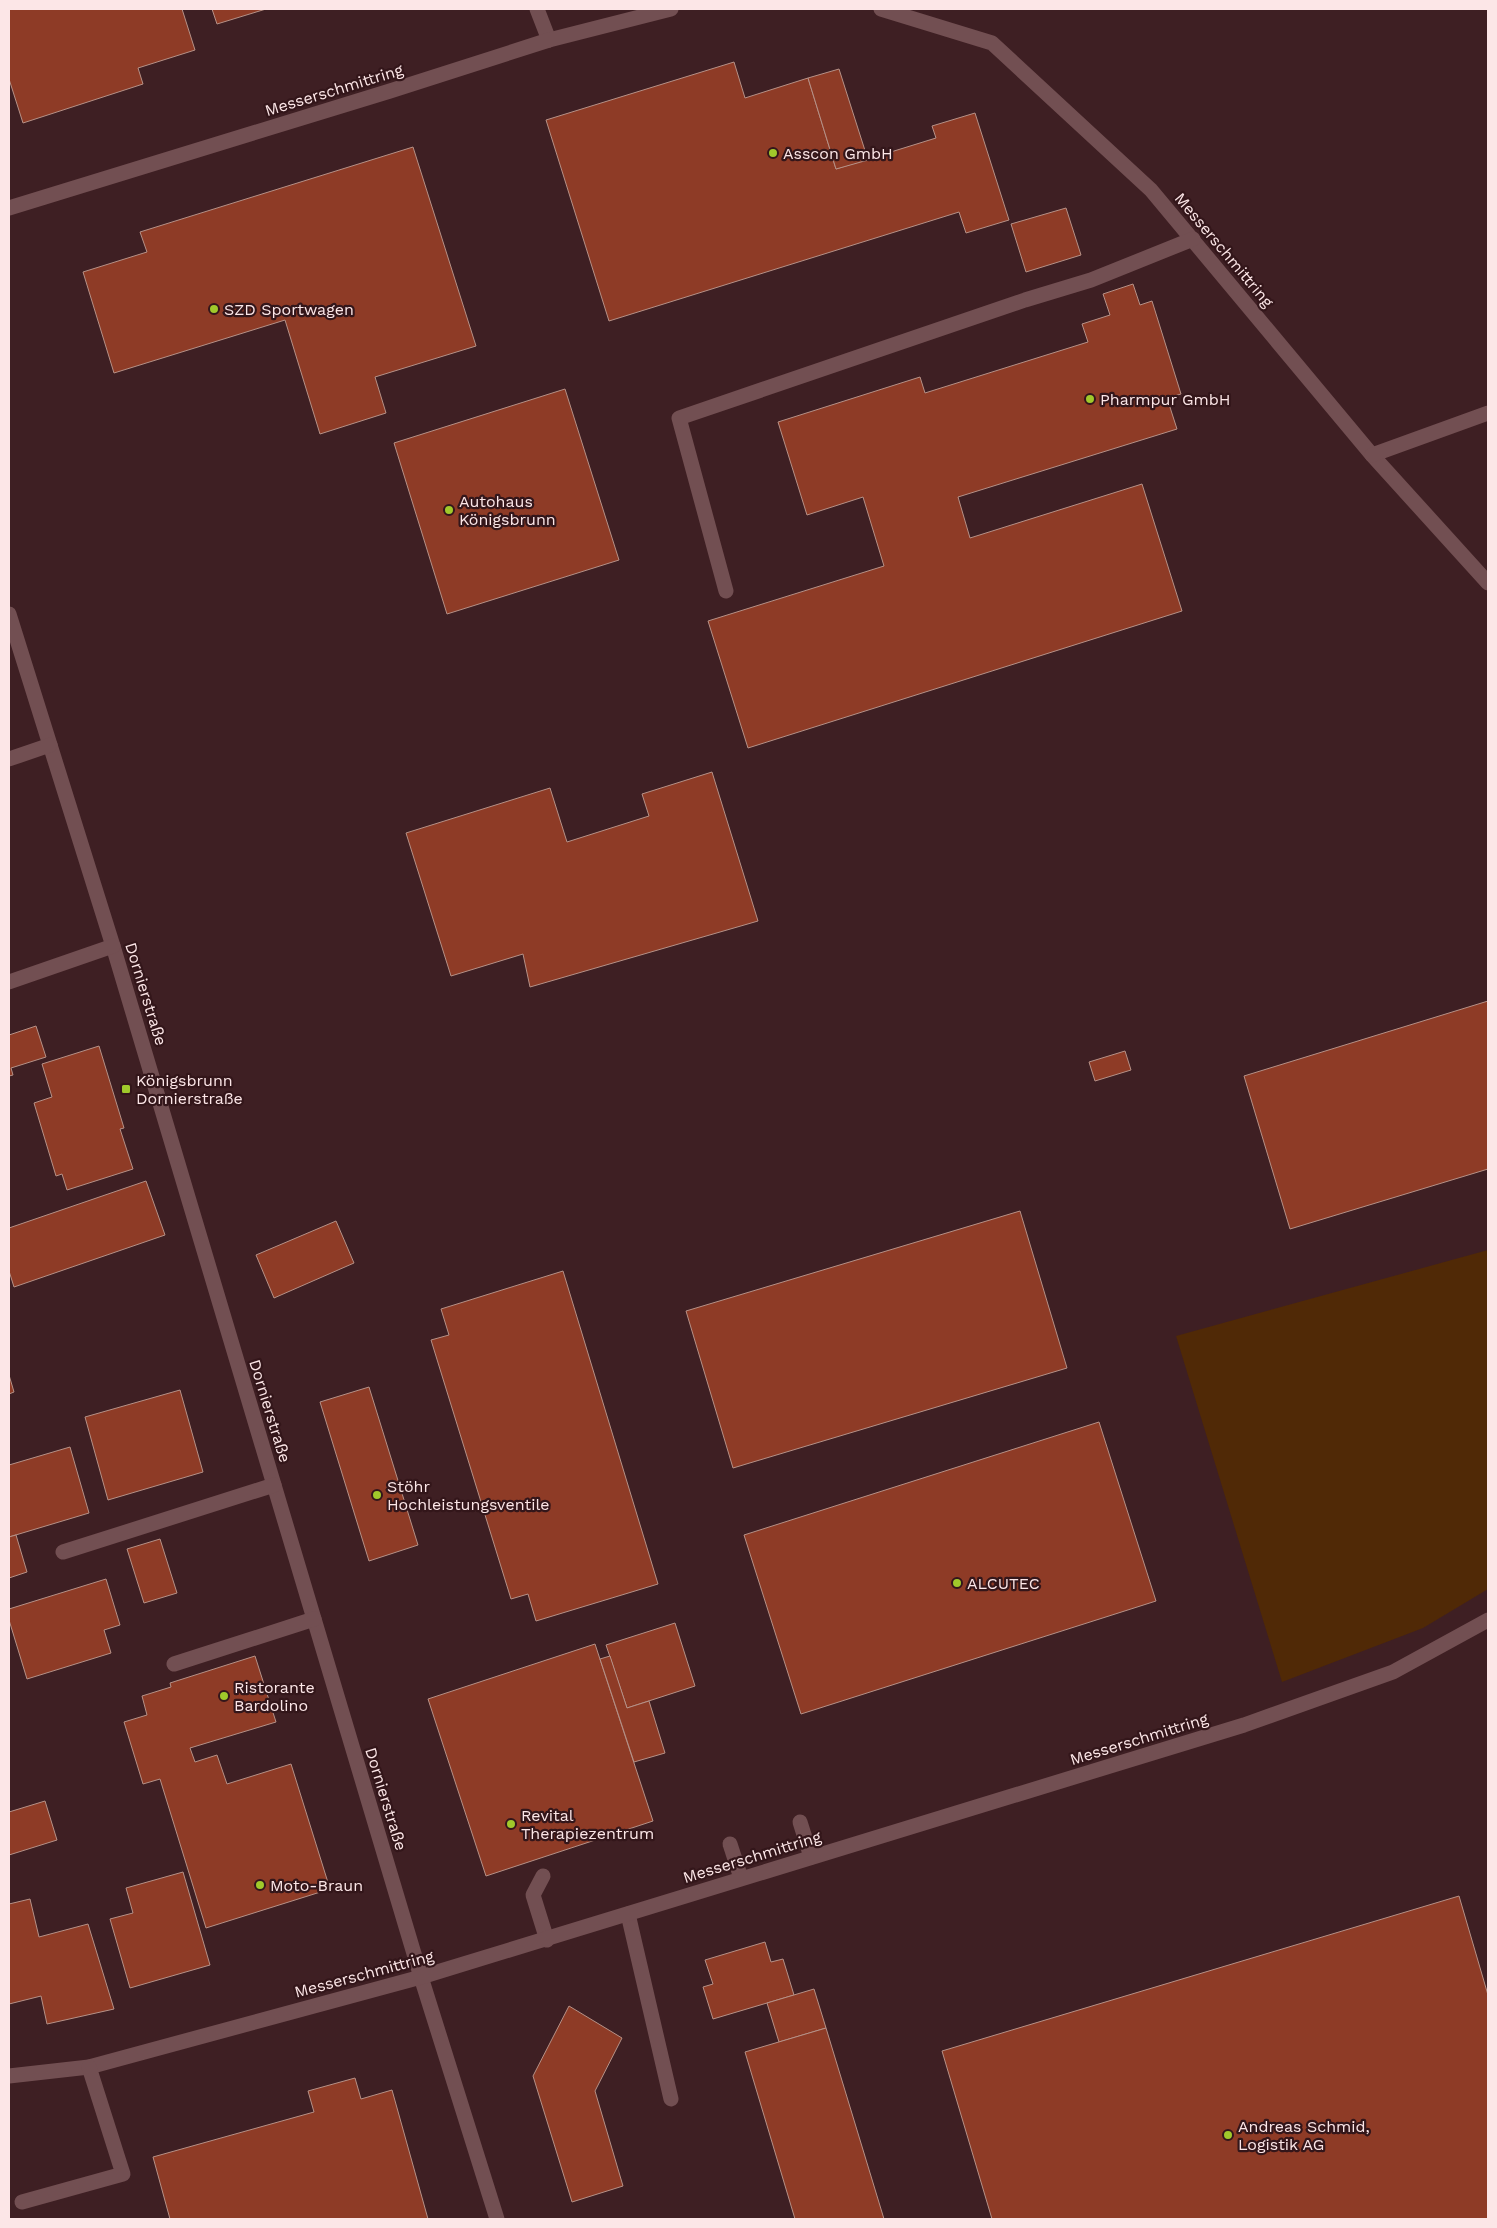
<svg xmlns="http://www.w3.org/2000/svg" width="1497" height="2228" viewBox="0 0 1497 2228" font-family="'Work Sans',sans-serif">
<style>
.green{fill:#502906}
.building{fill:#8e3b26;stroke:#b69187}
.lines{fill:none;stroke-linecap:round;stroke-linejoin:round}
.minor{stroke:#724f52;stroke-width:15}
.poi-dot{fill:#a0c92b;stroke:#33161a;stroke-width:2}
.labels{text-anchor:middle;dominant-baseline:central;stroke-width:4.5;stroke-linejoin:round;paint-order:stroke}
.street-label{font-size:16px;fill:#fce6e7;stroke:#33161a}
.poi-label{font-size:16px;fill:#fce6e7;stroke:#33161a;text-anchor:start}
</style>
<rect width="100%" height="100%" fill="#3e1f23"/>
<path class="green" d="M1488 1250V1589L1423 1628 1282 1682 1176 1336Z"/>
<g class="building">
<path d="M9 9H182L195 50 138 68 143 84 23 123 9 79Z"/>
<path d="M212 9H266L217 24Z"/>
<path d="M734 62 745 98 808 78 836 169 936 138 932 126 975 113 1009 220 966 233 959 212 609 321 546 120Z"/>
<path d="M839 69 868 160 836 169 808 78Z"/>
<path d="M413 147 476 346 375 377 386 413 320 434 285 320 114 373 83 272 147 252 140 232Z"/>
<path d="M1066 208 1081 255 1026 272 1011 224Z"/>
<path d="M1133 284 1140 305 1152 301 1181 394 1167 398 1177 429 958 497 970 538 1142 484 1182 611 748 748 708 621 884 566 863 497 807 515 778 422 920 377 925 393 1088 342 1082 324 1110 315 1103 294Z"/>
<path d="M565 389 619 560 447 614 394 443Z"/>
<path d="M712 772 758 921 530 987 523 954 451 976 406 833 550 788 567 842 649 816 642 794Z"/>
<path d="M1488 1001V1169L1290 1229 1244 1076Z"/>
<path d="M36 1026 46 1057 11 1068 13 1075 9 1076V1035Z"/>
<path d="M99 1046 124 1128 120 1129 133 1169 67 1190 62 1174 56 1176 34 1103 52 1097 42 1064Z"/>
<path d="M1125 1051 1131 1070 1095 1081 1089 1062Z"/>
<path d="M146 1181 165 1235 14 1287 9 1271V1228Z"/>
<path d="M1020 1211 1067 1368 733 1468 686 1311Z"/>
<path d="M336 1221 354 1263 274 1298 256 1255Z"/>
<path d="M563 1271 658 1584 536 1621 528 1594 511 1599 431 1340 449 1335 441 1309Z"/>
<path d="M9 1375 14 1392 9 1394Z"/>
<path d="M369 1387 418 1545 369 1561 320 1402Z"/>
<path d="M180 1390 203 1472 108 1500 85 1417Z"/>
<path d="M1099 1422 1156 1601 801 1714 744 1535Z"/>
<path d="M70 1447 89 1513 9 1537V1465Z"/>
<path d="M16 1535 27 1572 9 1578V1537Z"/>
<path d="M160 1539 177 1593 144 1603 127 1549Z"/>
<path d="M106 1579 120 1625 104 1630 111 1653 27 1679 9 1620V1609Z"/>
<path d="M675 1623 695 1686 627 1708 606 1645Z"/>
<path d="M595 1644 653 1821 486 1876 428 1699Z"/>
<path d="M255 1656 276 1722 190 1748 195 1762 217 1755 227 1784 291 1764 330 1889 206 1928 160 1779 143 1784 124 1722 147 1715 142 1696 171 1687 170 1683Z"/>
<path d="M610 1656 627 1708 649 1701 665 1753 634 1762 600 1659Z"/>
<path d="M45 1801 57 1840 9 1855V1812Z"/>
<path d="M183 1872 210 1965 130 1988 110 1919 133 1913 126 1888Z"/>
<path d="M1459 1896 1488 1995V2219H992L942 2051Z"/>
<path d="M30 1899 39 1937 88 1924 114 2009 47 2024 41 1996 9 2004V1904Z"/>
<path d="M765 1942 771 1962 783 1959 794 1995 713 2019 703 1987 713 1984 705 1960Z"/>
<path d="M814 1989 826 2028 779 2042 767 2003Z"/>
<path d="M569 2006 622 2038 595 2091 623 2186 572 2202 533 2076Z"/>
<path d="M826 2028 884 2219H795L745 2052Z"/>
<path d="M355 2078 361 2099 392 2090 428 2219H170L153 2157 314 2112 308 2091Z"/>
</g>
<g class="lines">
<g class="minor">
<path d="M537 9 549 40"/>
<path d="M881 9 992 43 1151 190 1372 455 1488 583"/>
<path d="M9 208 390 91 549 40 671 9"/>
<path d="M1372 455 1488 413"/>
<path d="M726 591 679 418 1025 300 1091 280 1193 239"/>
<path d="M9 614 113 946 421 1977 497 2219"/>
<path d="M9 759 50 745"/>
<path d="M9 982 113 946"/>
<path d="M63 1552 274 1485"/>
<path d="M174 1664 314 1619"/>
<path d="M800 1822 811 1857"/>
<path d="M730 1844 741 1878"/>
<path d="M543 1876 533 1895 547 1940"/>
<path d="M628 1914 671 2099"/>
<path d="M9 2076 89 2067 421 1977 1244 1725 1393 1672 1488 1620"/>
<path d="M22 2202 123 2174 89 2067"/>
</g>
</g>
<g class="poi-dot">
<circle cx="773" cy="153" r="5"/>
<circle cx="214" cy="309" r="5"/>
<circle cx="1090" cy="399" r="5"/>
<circle cx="449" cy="510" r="5"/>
<rect x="121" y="1084" width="10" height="10" rx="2.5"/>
<circle cx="377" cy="1495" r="5"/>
<circle cx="957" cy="1583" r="5"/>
<circle cx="224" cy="1696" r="5"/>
<circle cx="511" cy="1824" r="5"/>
<circle cx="260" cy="1885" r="5"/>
<circle cx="1228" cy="2135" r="5"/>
</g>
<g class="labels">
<g class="street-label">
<text transform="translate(334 90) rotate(-17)">Messerschmittring</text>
<text transform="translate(1224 250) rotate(50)">Messerschmittring</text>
<text transform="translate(146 994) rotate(73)">Dornierstraße</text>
<text transform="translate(270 1411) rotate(73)">Dornierstraße</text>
<text transform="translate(1139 1739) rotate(-17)">Messerschmittring</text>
<text transform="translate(386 1799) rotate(73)">Dornierstraße</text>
<text transform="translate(752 1857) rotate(-17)">Messerschmittring</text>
<text transform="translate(364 1974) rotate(-15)">Messerschmittring</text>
</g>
<g class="poi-label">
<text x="783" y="153">Asscon GmbH</text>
<text x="224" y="309">SZD Sportwagen</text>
<text x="1100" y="399">Pharmpur GmbH</text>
<text x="459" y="501">Autohaus<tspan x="459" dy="18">Königsbrunn</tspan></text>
<text x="136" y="1080">Königsbrunn<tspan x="136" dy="18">Dornierstraße</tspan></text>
<text x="387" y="1486">Stöhr<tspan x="387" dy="18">Hochleistungsventile</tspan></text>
<text x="967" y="1583">ALCUTEC</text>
<text x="234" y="1687">Ristorante<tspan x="234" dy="18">Bardolino</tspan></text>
<text x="521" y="1815">Revital<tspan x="521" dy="18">Therapiezentrum</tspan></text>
<text x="270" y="1885">Moto-Braun</text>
<text x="1238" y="2126">Andreas Schmid,<tspan x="1238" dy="18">Logistik AG</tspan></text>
</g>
</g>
<rect width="1497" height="2228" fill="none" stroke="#fce6e7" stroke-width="20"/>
</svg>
